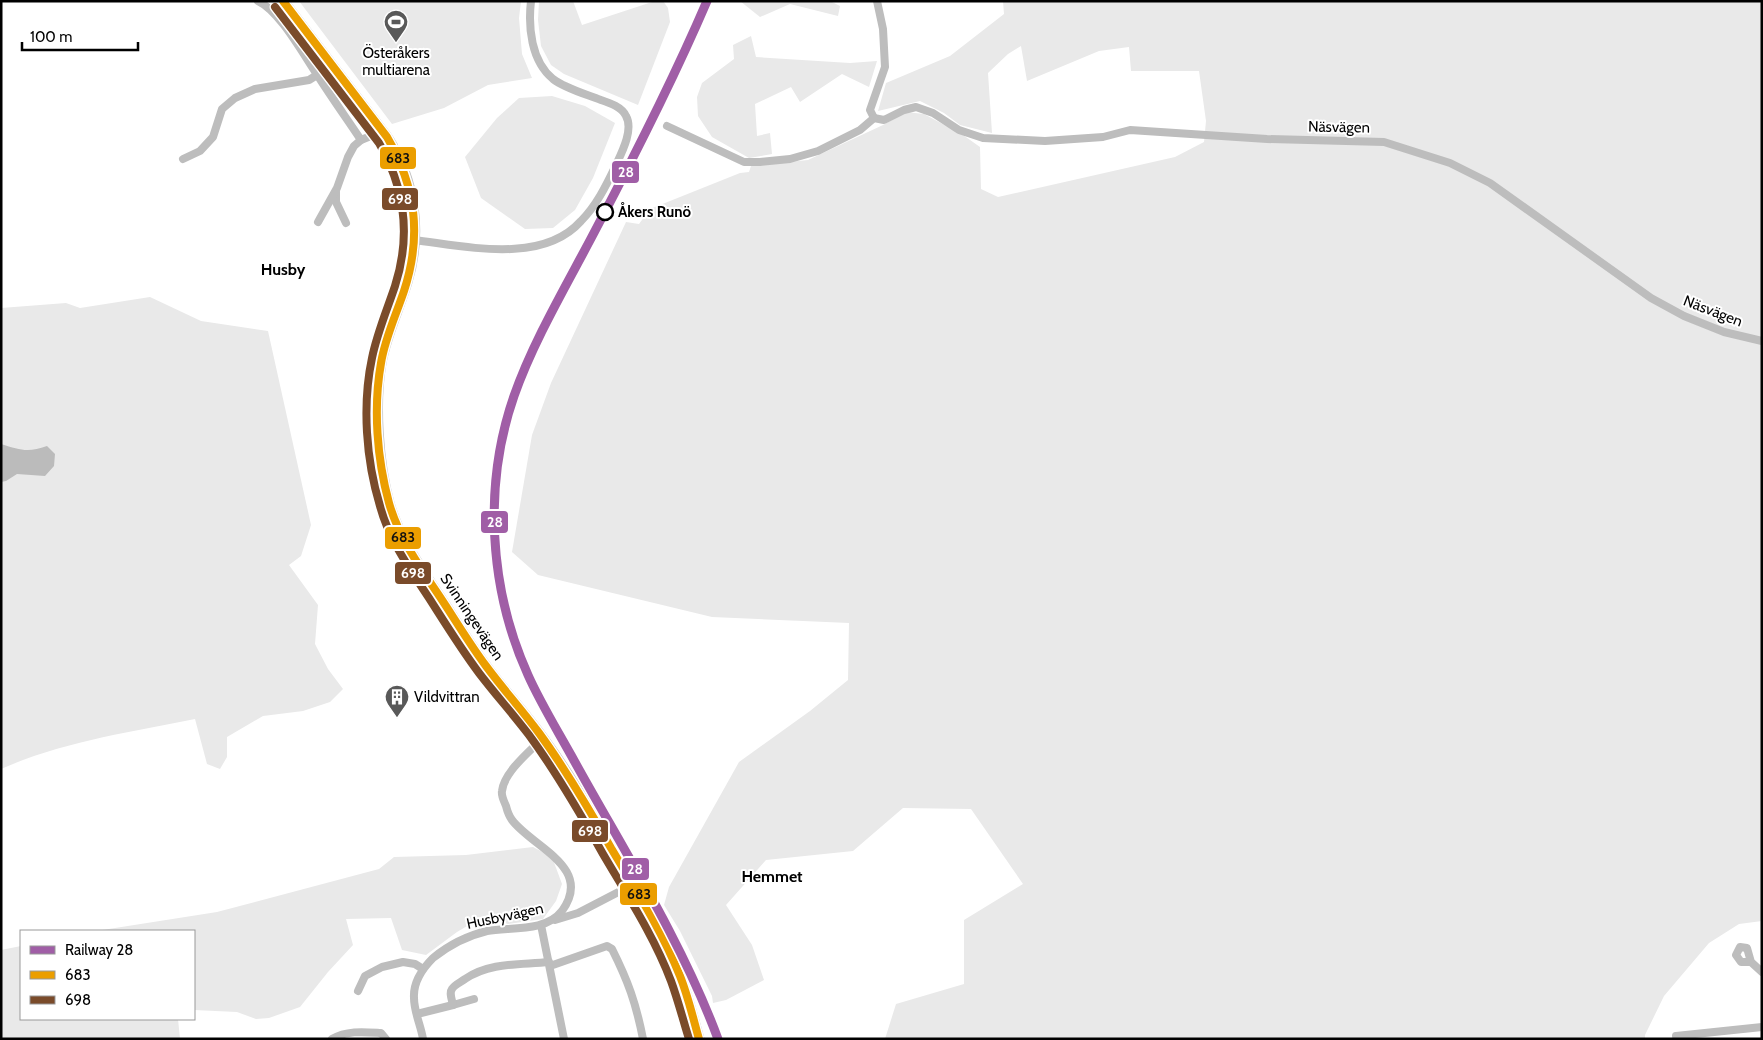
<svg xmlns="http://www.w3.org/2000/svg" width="1763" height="1040" viewBox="0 0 1763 1040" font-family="Cabin,sans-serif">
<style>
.green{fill:#e9e9e9}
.water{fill:#bbb}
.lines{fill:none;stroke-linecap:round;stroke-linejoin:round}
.minor{stroke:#bdbdbd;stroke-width:8}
.secondary{stroke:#c0c0c0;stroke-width:11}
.bus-1-casing{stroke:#fff;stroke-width:11}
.bus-2-casing{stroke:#fff;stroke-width:11}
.bus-1{stroke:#eb9e00;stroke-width:8}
.bus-2{stroke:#7a4b2a;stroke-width:8}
.rail-1-casing{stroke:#fff;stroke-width:12}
.rail-1{stroke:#a05ea6;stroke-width:9}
.stop-dot{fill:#fff;stroke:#000;stroke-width:2.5}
.labels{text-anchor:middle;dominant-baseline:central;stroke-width:4;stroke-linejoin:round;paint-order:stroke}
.poi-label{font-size:15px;fill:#000;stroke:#fff}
.street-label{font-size:15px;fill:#000;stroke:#fff}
.stop-label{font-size:15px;font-weight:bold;fill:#000;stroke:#fff;text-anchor:start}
.neighbourhood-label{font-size:16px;font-weight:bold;fill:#000;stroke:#fff}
.line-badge{stroke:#fff;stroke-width:2}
.badge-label{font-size:14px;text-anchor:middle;font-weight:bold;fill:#fff}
.pale-badge-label{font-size:14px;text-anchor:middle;font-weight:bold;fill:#111}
</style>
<rect width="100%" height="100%" fill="#fff"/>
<g class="green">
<path d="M299 1H521L519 18 522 54 532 78 488 85 444 108 392 124Z"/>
<path d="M539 1H573L582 25 655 1H663L668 8 670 22 638 105 564 74 551 65 541 46 538 20Z"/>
<path d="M740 1H830L840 6 838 16 790 4 760 17Z"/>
<path d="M1003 1H1762V921L1739 924 1709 943 1664 996 1645 1035V1039H885L896 1004 964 984V920L1023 884 971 809 903 808 853 851 766 860 726 905 752 945 764 980 726 1000 713 1003 712 996 680 931 664 905 669 887 739 762 810 711 848 680 849 623 712 617 538 575 512 552 532 435 551 383 626 222 639 224 650 209 740 173 749 172 751 166 808 160 883 125 906 112 924 114 963 135 980 147 981 189 998 197 1175 157 1204 142 1206 121 1199 71H1131L1129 47 1099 51 1027 81 1021 46 1008 54 988 73 992 133 960 125 944 113 920 101 878 111 886 83 950 56 1004 14Z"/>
<path d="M751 36 756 57 850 63 877 61 869 87 842 74 800 102 791 87 755 104 757 136 770 133 772 154 749 158 712 137 698 116 697 97 702 83 734 59 733 45Z"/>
<path d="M552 96 585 106 615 123 593 178 575 210 553 228 525 229 481 198 465 157 497 118 519 98Z"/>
<path d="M150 297 201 321 268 331 311 525 301 556 289 565 318 605 315 644 328 669 343 689 330 702 303 711 263 716 227 737V757L220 769 207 764 195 719C130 732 62 742 1 769V308L66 303 80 308Z"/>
<path d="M533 847 552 857 562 884 556 901 543 919 508 924 484 916 457 932 426 955 402 950 391 918 346 919 353 945 328 972 300 1007 269 1018 256 1019 237 1012 194 1010V931H96L217 912 379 869 394 857 466 855Z"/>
<path d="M21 946V1019H178L180 1039H1V950Z"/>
</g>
<path class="water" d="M1 444C20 450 28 453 47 446L55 454 54 466 45 476 17 474 6 481 1 482Z"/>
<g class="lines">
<g class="minor">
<path d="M258 1C280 11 304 56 318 76 332 98 347 119 361 140"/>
<path d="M874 118 884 120 904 110 916 107 933 113 959 130 983 138 1045 141 1103 137 1130 130 1267 139 1384 142 1450 163 1490 183 1651 298 1684 316 1724 332 1762 341"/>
<path d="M874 118 870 110 885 67 883 29 877 1"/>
<path d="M667 126 744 162H760L790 159 818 151 860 130 874 118"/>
<path d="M183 159 200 151 213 137 222 109 235 98 255 89 309 80 317 75"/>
<path d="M336 192V202L346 223"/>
<path d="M318 222 337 188 348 157 354 146 361 140 383 131"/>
<path d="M414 240C465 246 542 265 581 221 596 206 606 186 615 167 621 154 634 130 626 116 622 107 610 103 601 100 586 94 566 89 553 79 531 61 528 27 531 1"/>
<path d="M555 920 578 913 632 885"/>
<path d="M541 925 564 1039"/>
<path d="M1751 962H1741L1736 955 1740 947 1747 948 1751 962 1762 972"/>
<path d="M550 966 607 946 612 949C628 981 636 1003 643 1039"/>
<path d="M358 991 365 976 382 967 403 962 415 964 423 969"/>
<path d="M453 1005 474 999"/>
<path d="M417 1014 453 1005C452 1000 449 993 452 989 454 985 461 982 465 979 490 962 520 965 549 962"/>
<path d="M1676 1036 1762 1027"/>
<path d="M332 1039C347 1030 365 1032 381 1033L386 1039"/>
<path d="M423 1039C421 1026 414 1012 414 998 413 982 422 969 433 958 449 945 466 936 487 931 511 927 546 932 562 911 594 867 532 847 512 820 509 816 507 810 506 806 504 801 501 796 502 791 504 772 530 751 543 738"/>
</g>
<path class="secondary" d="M283 1 387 137C415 180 422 233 407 282 399 309 386 335 381 363 374 404 378 463 389 503 398 535 418 564 436 591 453 616 468 642 486 666 505 692 527 715 545 741 573 779 595 820 619 861 640 898 664 936 680 976 688 997 693 1018 699 1039"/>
<defs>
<path id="bus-1" d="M283 1 387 137C416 187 422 236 404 291 396 315 385 338 381 363 373 408 377 459 389 503 398 535 417 563 436 591 453 616 468 642 486 666 503 689 522 710 539 733 566 770 589 809 611 848 636 890 662 931 680 976 688 996 693 1018 699 1039"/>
<path id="bus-2" d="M275 7 379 143C405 188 411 236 395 286 387 310 377 333 372 358 362 405 366 460 380 506 389 540 410 569 429 598 445 623 461 649 479 673 495 694 513 714 529 735 557 773 580 813 603 854 627 895 654 936 671 981 678 1000 683 1020 689 1039"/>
</defs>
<use href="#bus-1" class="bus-1-casing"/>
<use href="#bus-2" class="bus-2-casing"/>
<use href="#bus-1" class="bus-1"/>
<use href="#bus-2" class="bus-2"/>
<defs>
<path id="rail-1" d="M707 1C674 78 636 153 597 227 569 281 534 339 514 396 483 485 489 589 528 675 540 702 556 728 571 755 622 848 681 939 718 1039"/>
</defs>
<use href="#rail-1" class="rail-1-casing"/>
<use href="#rail-1" class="rail-1"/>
</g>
<defs>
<symbol id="stadium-pin" viewBox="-11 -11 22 30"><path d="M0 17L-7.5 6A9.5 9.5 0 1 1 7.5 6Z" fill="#595959" stroke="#fff"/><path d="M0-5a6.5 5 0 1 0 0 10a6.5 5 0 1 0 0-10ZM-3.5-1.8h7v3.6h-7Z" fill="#fff"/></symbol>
<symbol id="building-pin" viewBox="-11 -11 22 30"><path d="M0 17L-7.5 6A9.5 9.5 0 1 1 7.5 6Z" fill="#595959" stroke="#fff"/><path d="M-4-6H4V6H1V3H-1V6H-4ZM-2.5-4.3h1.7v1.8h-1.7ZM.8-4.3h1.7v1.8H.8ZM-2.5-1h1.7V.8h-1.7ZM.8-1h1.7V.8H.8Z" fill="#fff"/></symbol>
</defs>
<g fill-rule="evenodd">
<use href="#stadium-pin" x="382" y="8" width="28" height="38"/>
<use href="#building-pin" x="383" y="683" width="28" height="38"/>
</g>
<circle class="stop-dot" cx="605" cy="212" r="8"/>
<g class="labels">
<g class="poi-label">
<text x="396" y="53">Österåkers<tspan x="396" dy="17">multiarena</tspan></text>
<text x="414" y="697" text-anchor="start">Vildvittran</text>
</g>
<g class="street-label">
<text transform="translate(1339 127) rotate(1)">Näsvägen</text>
<text transform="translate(1713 311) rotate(21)">Näsvägen</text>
<text transform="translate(472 617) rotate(56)">Svinningevägen</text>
<text transform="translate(505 916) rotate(-12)">Husbyvägen</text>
</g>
<g class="stop-label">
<text x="618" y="212">Åkers Runö</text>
</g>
<g class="neighbourhood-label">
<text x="283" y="269">Husby</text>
<text x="772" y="876">Hemmet</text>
</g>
</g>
<g class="line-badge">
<rect x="379" y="146" width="38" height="24" rx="5" fill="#eb9e00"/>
<rect x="611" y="160" width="29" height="24" rx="5" fill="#a05ea6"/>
<rect x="381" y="187" width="38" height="24" rx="5" fill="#7a4b2a"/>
<rect x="480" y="510" width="29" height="24" rx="5" fill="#a05ea6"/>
<rect x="384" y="526" width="38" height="24" rx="5" fill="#eb9e00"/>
<rect x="394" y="561" width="38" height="24" rx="5" fill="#7a4b2a"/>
<rect x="571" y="819" width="38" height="24" rx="5" fill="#7a4b2a"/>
<rect x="621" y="857" width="29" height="24" rx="5" fill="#a05ea6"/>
<rect x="619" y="882" width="39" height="24" rx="5" fill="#eb9e00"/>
</g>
<g class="badge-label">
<text x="626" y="177">28</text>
<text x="400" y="204">698</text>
<text x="495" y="527">28</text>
<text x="413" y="578">698</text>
<text x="590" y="836">698</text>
<text x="635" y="874">28</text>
</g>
<g class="pale-badge-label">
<text x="398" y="163">683</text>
<text x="403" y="542">683</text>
<text x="639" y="899">683</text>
</g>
<rect width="1763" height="1040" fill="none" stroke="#000000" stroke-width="5"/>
<rect x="20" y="930" width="175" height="90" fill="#ffffff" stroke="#999999"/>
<rect x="30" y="946" width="25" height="8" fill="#a05ea6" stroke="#999999"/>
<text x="65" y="955" font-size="15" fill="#000000">Railway 28</text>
<rect x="30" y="971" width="25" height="8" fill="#eb9e00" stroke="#999999"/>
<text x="65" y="980" font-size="15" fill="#000000">683</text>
<rect x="30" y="996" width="25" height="8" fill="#7a4b2a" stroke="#999999"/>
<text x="65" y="1005" font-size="15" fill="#000000">698</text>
<path d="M22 42v8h116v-8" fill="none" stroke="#000000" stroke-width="2.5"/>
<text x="30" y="42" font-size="15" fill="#000000" stroke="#ffffff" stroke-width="4" paint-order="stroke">100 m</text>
</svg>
